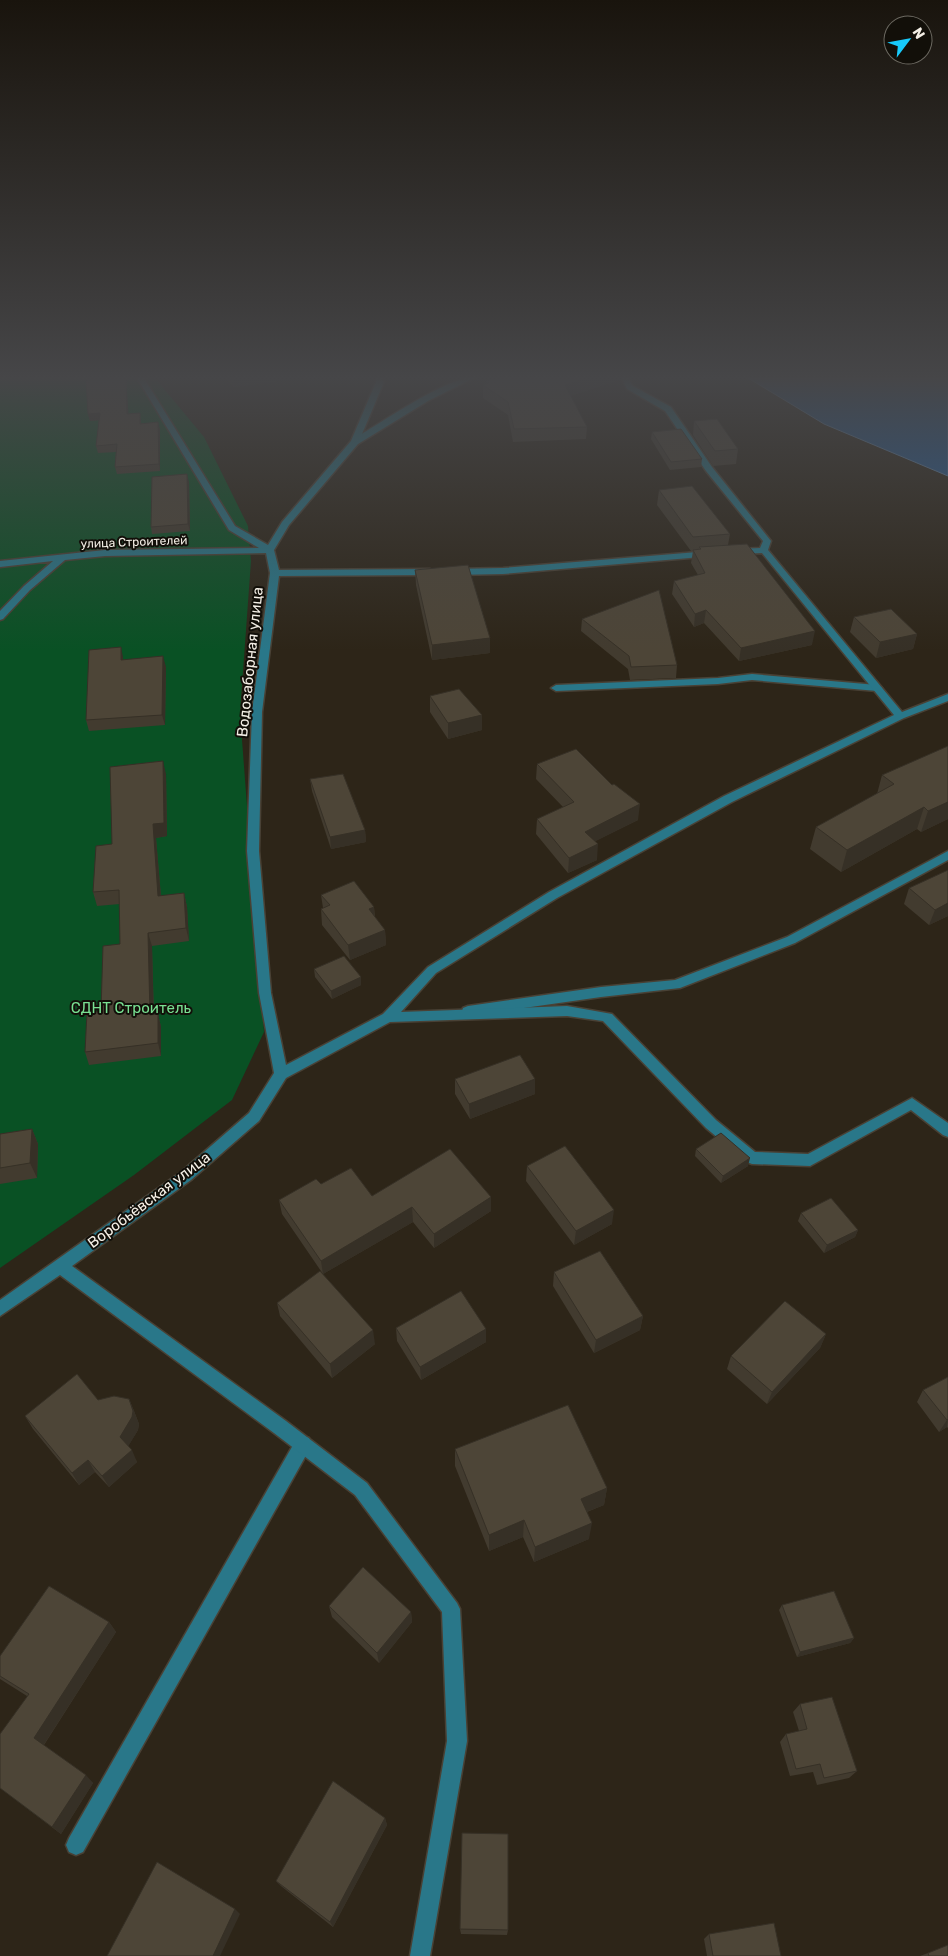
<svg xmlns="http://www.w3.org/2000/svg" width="948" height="1956" viewBox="0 0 948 1956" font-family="Rubik,sans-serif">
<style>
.green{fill:#095124}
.water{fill:#245d9b;stroke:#6289b2}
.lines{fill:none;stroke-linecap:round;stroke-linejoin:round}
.service-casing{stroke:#494135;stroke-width:3}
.minor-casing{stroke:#494135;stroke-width:3}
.service{fill:#297789;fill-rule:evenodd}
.minor{fill:#297789;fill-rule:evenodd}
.wall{fill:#423b2f}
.shaded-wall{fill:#363026}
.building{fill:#4d4537;stroke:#363026}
.labels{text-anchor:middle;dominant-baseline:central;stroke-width:4;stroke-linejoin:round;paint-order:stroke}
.far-street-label{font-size:12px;fill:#f4efe6;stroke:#120f09}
.street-label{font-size:15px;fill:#f4efe6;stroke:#120f09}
.park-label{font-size:15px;fill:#79e092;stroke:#120f09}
</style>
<rect width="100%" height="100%" fill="#2d2518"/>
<path class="green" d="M0 378H155L204 437 248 526 251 561 240 713 264 1032 232 1100 134 1175 0 1268Z"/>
<path class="water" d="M748 378H948V476L824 424Z"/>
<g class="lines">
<defs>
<g id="service">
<path d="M752 674 877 685 882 688 877 691 752 680 718 684 556 691 551 688 556 685 718 678Z"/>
<path d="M948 851V860L795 943 680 988 601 997 468 1016 463 1014 462 1011 463 1008 468 1006 601 987 675 980 787 937Z"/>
<path d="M303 1436 309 1438 311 1444 309 1450 83 1852 76 1855 69 1852 66 1845 69 1838 297 1438Z"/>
</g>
<g id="minor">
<path d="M137 378H144L235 526 268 545 282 522 351 441 376 382V378H382L384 382 362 434C384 421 451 375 474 378L428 401 358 444 289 525 274 550 279 570 430 569 435 572 430 575 279 576 262 712 259 851 271 993 286 1065 383 1014 428 967 549 892 724 796 894 715 762 553 734 554 733 552 737 549 760 548 763 541 706 471 665 411 627 389 622 378H628L633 386 671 407 712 467 771 541 768 550 902 712 948 694V701L904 718 732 802 557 898 436 973 401 1012 567 1006 612 1014 716 1120 755 1152 808 1154 912 1098 948 1123V1137L943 1135 911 1110 810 1166 752 1164 747 1162 706 1128 603 1021 567 1016 390 1022 286 1078 259 1121 191 1180 72 1266 286 1421 367 1483 457 1603 460 1609 467 1741 430 1956H410L447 1741 442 1612 355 1495 274 1433 60 1275 0 1316V1300L181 1172 249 1113 274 1073 259 993 247 851 252 712 270 573 266 553 105 556 65 560 30 590 3 619 0 620V611L24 586 53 561 0 567V561L105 550 259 548 229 530Z"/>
<path d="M710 551 713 552V556L503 574 453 575 448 572 453 569 503 568Z"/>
</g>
</defs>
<use href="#service" class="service-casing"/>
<use href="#minor" class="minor-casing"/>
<use href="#service" class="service"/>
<use href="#minor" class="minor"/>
</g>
<g class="wall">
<path d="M86 378H126L128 414 140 413 141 423 160 429V471L117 474 115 467 116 452 98 453 96 446 99 420 90 421 88 414Z"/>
<path d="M226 378H293V379L234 387Z"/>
<path d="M619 380 570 396 587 427 586 439 513 442 508 415 483 398V385L486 384V381Z"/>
<path d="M694 421 738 449 736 464 713 466 693 435Z"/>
<path d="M652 432 702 459 701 467 670 470 651 439Z"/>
<path d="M189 482 190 531 152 534 151 527Z"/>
<path d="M659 490 730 534 728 545 812 645 739 661 704 623 694 627 672 594 674 581 698 575 691 563 693 551H691L657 505Z"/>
<path d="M415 570 490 653 432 660 416 585Z"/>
<path d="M854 617 917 634 913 649 876 658 850 632Z"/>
<path d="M582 619 677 665 676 678 630 680 628 669 581 631Z"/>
<path d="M123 657V660L166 667 165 725 89 731 86 720Z"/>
<path d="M430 696 482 730 448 739 430 712Z"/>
<path d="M537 764 638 820 595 841 597 860 568 873 536 834 537 819 563 807 536 779Z"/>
<path d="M166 774 167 836 156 838 161 896 184 893 187 907 189 941 152 946 154 1014H158L161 1027V1056L89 1065 85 1052 101 1011 120 944V904L97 906 93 892 112 844Z"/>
<path d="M882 775 948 819 921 832 917 829 841 872 810 849 816 827 877 794Z"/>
<path d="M310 779 365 830 366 842 331 849 312 791Z"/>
<path d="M909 888 948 916 929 925 904 904Z"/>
<path d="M321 895 374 907 375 917 385 930 386 945 350 960 322 925 321 909 323 908Z"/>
<path d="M314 969 361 977V985L332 999 315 977Z"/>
<path d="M455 1079 535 1094 470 1119 455 1094Z"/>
<path d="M32 1129 38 1144 37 1178 0 1184V1134Z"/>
<path d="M696 1149 748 1166 721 1183 695 1156Z"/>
<path d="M527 1166 612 1224 574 1245 526 1181Z"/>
<path d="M321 1184 372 1196 491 1211 434 1248 413 1222 323 1274 282 1214 279 1200Z"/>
<path d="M801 1213 858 1230 855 1237 824 1253 798 1221Z"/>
<path d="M554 1272 643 1316 640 1330 594 1353 553 1286Z"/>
<path d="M277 1303 375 1344 332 1378 280 1316Z"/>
<path d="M396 1328 486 1342 421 1380 397 1341Z"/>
<path d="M826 1334 820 1348 767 1404 727 1369 731 1356Z"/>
<path d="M948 1377V1428L947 1427 939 1432 917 1402 923 1390Z"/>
<path d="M129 1399 134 1411 139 1424 138 1430 128 1446 137 1462 109 1487 95 1472 79 1485 33 1429 25 1416 98 1400Z"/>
<path d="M455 1449 607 1488 604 1505 587 1512 589 1539 534 1562 523 1537 489 1551 455 1466Z"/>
<path d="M782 1605 854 1638 850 1643 797 1657 779 1610Z"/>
<path d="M329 1606 411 1612 412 1622 379 1663 332 1617Z"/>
<path d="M109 1622 116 1632 44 1745 93 1783 61 1834 0 1788 27 1696 0 1679V1656Z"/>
<path d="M800 1704 857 1771 849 1778 817 1785 813 1772 790 1776 780 1742 786 1734 799 1731 793 1712Z"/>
<path d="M385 1818 387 1825 333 1927 281 1886 276 1881Z"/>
<path d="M460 1929 508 1930 507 1935 461 1934Z"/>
<path d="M709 1934 781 1956H707L704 1939Z"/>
<path d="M928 1953 948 1956H920Z"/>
</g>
<g class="shaded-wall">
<path d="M126 378 129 421 127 414Z"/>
<path d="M233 378H293V379L234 387Z"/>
<path d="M589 378H620L619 380 564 398 565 385Z"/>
<path d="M100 413 102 420 90 421 88 414Z"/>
<path d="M158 422 160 429V471L159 464Z"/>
<path d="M187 474 189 482 190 531 188 524Z"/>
<path d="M706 610 704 623 694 627 695 614Z"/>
<path d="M815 631 812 645 739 661 741 648Z"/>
<path d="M917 634 913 649 876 658 880 642Z"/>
<path d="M490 638V653L432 660V645Z"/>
<path d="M121 647 123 657V670L121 660Z"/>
<path d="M163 656 166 667 165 725 162 715Z"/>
<path d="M482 715V730L448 739V723Z"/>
<path d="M163 761 166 774 167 836 156 838 162 910 158 896 153 824Z"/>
<path d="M948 802V819L921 832 928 811Z"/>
<path d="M640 804 638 820 584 847 585 832Z"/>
<path d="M924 807 917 829 841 872 847 850Z"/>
<path d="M365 830 366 842 331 849 330 837Z"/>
<path d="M598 844 597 860 568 873 569 858Z"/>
<path d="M184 893 187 907 189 941 186 928Z"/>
<path d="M948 903V916L929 925 935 910Z"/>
<path d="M374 907 375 923 369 909Z"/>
<path d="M385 930 386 945 350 960 348 945Z"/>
<path d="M148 933 152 946 154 1028 150 1015Z"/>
<path d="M361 977V985L332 999 331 991Z"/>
<path d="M158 1014 161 1027V1056L158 1043Z"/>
<path d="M535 1079V1094L470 1119 469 1104Z"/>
<path d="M32 1129 38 1144 37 1178 30 1163Z"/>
<path d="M750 1158 748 1166 721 1183 723 1176Z"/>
<path d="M491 1197V1211L434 1248V1234Z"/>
<path d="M412 1207 413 1222 323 1274 321 1261Z"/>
<path d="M614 1210 612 1224 574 1245 576 1231Z"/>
<path d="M858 1230 855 1237 824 1253 827 1245Z"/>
<path d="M643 1316 640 1330 594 1353 596 1340Z"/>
<path d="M486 1329V1342L421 1380 420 1367Z"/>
<path d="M373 1330 375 1344 332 1378 330 1364Z"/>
<path d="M826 1334 820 1348 767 1404 772 1392Z"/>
<path d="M129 1399 134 1411 139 1424 138 1430 126 1450 120 1437Z"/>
<path d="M948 1419 947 1427 939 1432 947 1420Z"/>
<path d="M132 1450 137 1462 109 1487 102 1476Z"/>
<path d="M88 1460 95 1472 79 1485 72 1473Z"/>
<path d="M607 1488 604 1505 578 1515 581 1499Z"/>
<path d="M524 1520 523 1537 489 1551V1535Z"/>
<path d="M592 1523 589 1539 534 1562 535 1547Z"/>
<path d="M411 1612 412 1622 379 1663 377 1653Z"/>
<path d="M109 1622 116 1632 43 1746 34 1738Z"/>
<path d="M854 1638 850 1643 797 1657 800 1652Z"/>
<path d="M86 1775 93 1783 61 1834 52 1827Z"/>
<path d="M385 1818 387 1825 333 1927 330 1922Z"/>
<path d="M235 1909 240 1914 220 1956H213Z"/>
</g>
<g class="building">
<path d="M86 378H126L127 414 140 413V424L158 422 159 464 115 467 117 444 96 446 100 413 88 414Z"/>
<path d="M498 378H589L565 385 587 427 514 429 508 402 483 385 489 383 486 381Z"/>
<path d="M717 419 738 449 715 451 694 421Z"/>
<path d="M681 429 702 459 671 462 652 432Z"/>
<path d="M187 474 188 524 151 527 152 477Z"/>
<path d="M692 486 730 534 693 537 659 490Z"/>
<path d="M747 544 815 631 741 648 706 610 695 614 674 581 705 573 693 550 701 549 699 547Z"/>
<path d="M468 565 490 638 432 645 415 570Z"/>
<path d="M659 590 677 665 631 667 629 656 582 619Z"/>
<path d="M891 609 917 634 880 642 854 617Z"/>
<path d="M121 647V660L163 656 162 715 86 720 89 650Z"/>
<path d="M459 689 482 715 448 723 430 696Z"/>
<path d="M948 746V802L928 811 924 807 847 850 816 827 894 784 882 775Z"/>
<path d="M576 749 612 785 614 784 640 804 585 832 598 844 569 858 537 819 574 802 537 764Z"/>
<path d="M163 761 164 823 153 824 158 896 184 893 186 928 148 933 150 1015 158 1014V1043L85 1052 87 1012 101 1011 103 946 120 944 119 890 93 892 96 846 112 844 110 767Z"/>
<path d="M343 774 365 830 330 837 310 779Z"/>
<path d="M948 870V903L935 910 909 888Z"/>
<path d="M354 881 374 907 369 909 385 930 348 945 321 909 330 905 321 895Z"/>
<path d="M344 956 361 977 331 991 314 969Z"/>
<path d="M520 1055 535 1079 469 1104 455 1079Z"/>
<path d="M32 1129 30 1163 0 1168V1134Z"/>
<path d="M721 1133 750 1158 723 1176 696 1149Z"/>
<path d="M565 1146 614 1210 576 1231 527 1166Z"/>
<path d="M450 1149 491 1197 434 1234 412 1207 321 1261 279 1200 316 1179 321 1184 351 1168 372 1196Z"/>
<path d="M831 1198 858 1230 827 1245 801 1213Z"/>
<path d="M600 1251 643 1316 596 1340 554 1272Z"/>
<path d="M320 1271 373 1330 330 1364 277 1303Z"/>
<path d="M461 1291 486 1329 420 1367 396 1328Z"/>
<path d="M785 1301 826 1334 772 1392 731 1356Z"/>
<path d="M77 1374 98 1400 114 1396 129 1399 133 1411 132 1417 120 1437 132 1450 102 1476 88 1460 72 1473 25 1416Z"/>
<path d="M948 1377V1419L947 1420 923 1390Z"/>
<path d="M568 1405 607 1488 581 1499 592 1523 535 1547 524 1520 489 1535 455 1449Z"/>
<path d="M363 1567 411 1612 377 1653 329 1606Z"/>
<path d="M49 1586 109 1622 34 1738 86 1775 52 1827 0 1788V1734L29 1694 0 1676V1656Z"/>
<path d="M834 1591 854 1638 800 1652 782 1605Z"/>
<path d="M832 1697 857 1771 824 1778 820 1764 796 1769 786 1734 807 1729 800 1704Z"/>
<path d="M333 1781 385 1818 330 1922 276 1881Z"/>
<path d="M462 1833 508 1834V1930L460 1929Z"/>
<path d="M157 1862 235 1909 213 1956H107Z"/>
<path d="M774 1923 781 1956H713L709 1934Z"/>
<path d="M948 1945V1956H929L928 1953Z"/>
</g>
<linearGradient id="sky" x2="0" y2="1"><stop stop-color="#19140d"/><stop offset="0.58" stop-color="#464648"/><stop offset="1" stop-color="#464648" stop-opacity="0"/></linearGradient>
<rect width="948" height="651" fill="url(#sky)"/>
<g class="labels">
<g class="far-street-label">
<text transform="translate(134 542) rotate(-2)">улица Строителей</text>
</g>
<g class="street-label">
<text transform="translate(250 662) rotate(-84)">Водозаборная улица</text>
<text transform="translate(149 1200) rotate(-37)">Воробьёвская улица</text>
</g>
<g class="park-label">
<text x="131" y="1008">СДНТ Строитель</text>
</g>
</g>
<g transform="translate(908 40) rotate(58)"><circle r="24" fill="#120f09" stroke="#6c6961"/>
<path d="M0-4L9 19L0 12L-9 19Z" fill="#17cafb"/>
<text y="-8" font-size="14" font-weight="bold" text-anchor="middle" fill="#f4efe6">N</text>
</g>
</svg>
